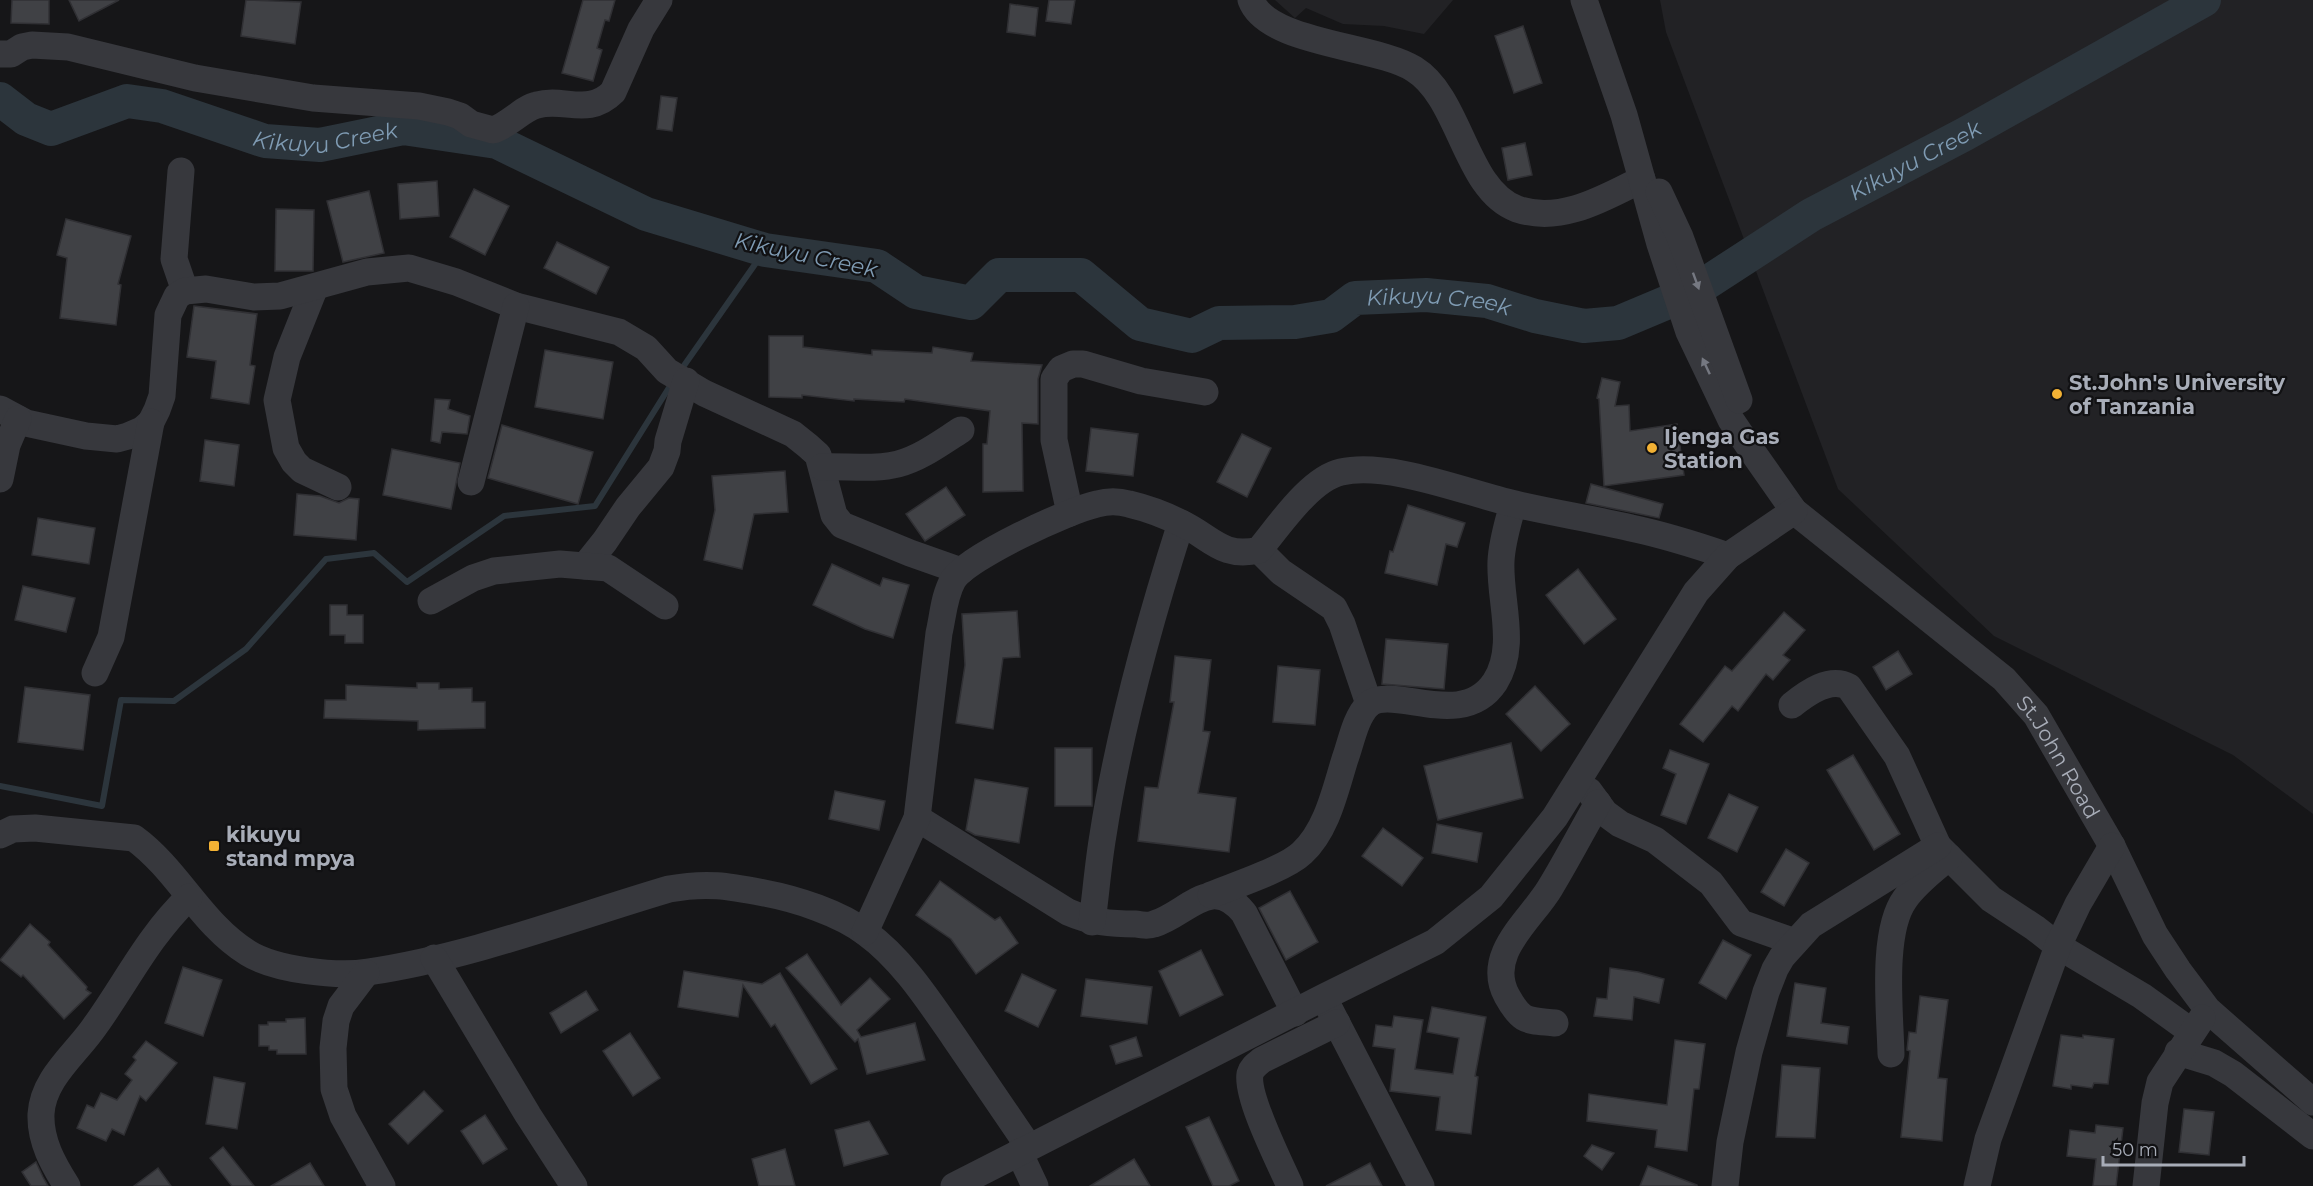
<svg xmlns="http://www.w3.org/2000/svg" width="2313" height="1186" viewBox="0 0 2313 1186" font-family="Montserrat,sans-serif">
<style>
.built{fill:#222225}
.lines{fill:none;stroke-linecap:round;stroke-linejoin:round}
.stream{stroke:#2c353c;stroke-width:6}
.river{stroke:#2c353c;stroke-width:34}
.building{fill:#404145;stroke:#303034;stroke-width:1.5}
.minor{stroke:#37383d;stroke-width:27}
.oneway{fill:#757881}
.poi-dot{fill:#f2b134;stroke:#111113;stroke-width:2}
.labels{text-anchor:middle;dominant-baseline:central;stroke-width:4.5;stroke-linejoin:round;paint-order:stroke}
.poi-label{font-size:21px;font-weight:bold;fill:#a8adb8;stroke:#111113;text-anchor:start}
.street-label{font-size:21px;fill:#a8adb8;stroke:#111113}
.water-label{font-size:22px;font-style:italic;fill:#7f9bb3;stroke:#111113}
</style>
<rect width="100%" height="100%" fill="#161618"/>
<g class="built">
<path d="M1275 0H1453L1424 34 1384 26 1343 24 1306 8 1295 18Z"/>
<path d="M1660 0H2313V814L2233 755 1994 636 1838 489 1666 32Z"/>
</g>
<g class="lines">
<g class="stream">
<path d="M683 367 765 250"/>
<path d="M0 786 102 806 121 700 174 701 246 649 326 559 374 553 407 582 504 516 595 506 670 386"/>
</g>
<path class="river" id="s1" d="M0 99 26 119 51 129 127 101 162 106 265 141 320 145 403 128 497 142 646 214 765 250 877 266 916 292 971 303 999 275H1081L1140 324 1192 336 1219 323 1295 322 1331 316 1355 298 1426 295 1487 301 1535 316 1584 326 1618 323 1668 302 1708 282 1811 215 1965 134 2204 0"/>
</g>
<g class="building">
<path d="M12 0H49V24L11 23Z"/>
<path d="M69 0H119L79 21Z"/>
<path d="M246 0 301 2 295 44 241 36Z"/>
<path d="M583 0H615L609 21 605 20 597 48 602 50 593 81 562 73Z"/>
<path d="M1049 0H1075L1071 24 1046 21Z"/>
<path d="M1010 4 1038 8 1035 36 1007 32Z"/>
<path d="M1523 26 1542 83 1514 93 1495 36Z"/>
<path d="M661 96 677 98 672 131 657 129Z"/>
<path d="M1525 143 1532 175 1508 180 1502 148Z"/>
<path d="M437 181 439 216 400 219 398 184Z"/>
<path d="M474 189 509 206 485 255 450 237Z"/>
<path d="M369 191 384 253 343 262 327 201Z"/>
<path d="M276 209 314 210 313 271H275Z"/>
<path d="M66 219 131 236 118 284 121 285 116 325 60 318 67 258 57 255Z"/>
<path d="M557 242 609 267 596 294 544 268Z"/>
<path d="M194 306 257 314 250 365 255 366 249 404 211 398 216 361 187 357Z"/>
<path d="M769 336H803V347L872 355V350L932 353 933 347 973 353 971 361 1042 365 1038 379V424L1022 423 1023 491 983 492V444H987L990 411 905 399 904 402 854 399V401L802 395V398L769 397Z"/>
<path d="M545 350 613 362 603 419 535 407Z"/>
<path d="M1602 378 1620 382 1615 406 1629 405 1630 431 1677 424 1684 475 1604 486 1599 399 1597 398Z"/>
<path d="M435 399 450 400 448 409 470 416 467 434 442 432 440 443 431 441Z"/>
<path d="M502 425 593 452 578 504 488 478Z"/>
<path d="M1091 428 1138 434 1133 476 1086 471Z"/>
<path d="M1242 434 1271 448 1247 497 1217 482Z"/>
<path d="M205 440 239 445 234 486 200 481Z"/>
<path d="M392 449 460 463 451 509 383 495Z"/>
<path d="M785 471 788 512 754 514 742 569 704 560 715 510 712 476Z"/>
<path d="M1591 484 1663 504 1659 518 1586 503Z"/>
<path d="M946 487 965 515 925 541 906 514Z"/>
<path d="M297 494 320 496 339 503 349 498 359 499 356 540 294 535Z"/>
<path d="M1408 505 1465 523 1457 547 1446 544 1437 585 1385 573 1390 551 1393 552Z"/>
<path d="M38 518 95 528 89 564 32 555Z"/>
<path d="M832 564 880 586 883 578 909 585 893 638 865 629 813 605Z"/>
<path d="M1578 569 1616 619 1584 644 1546 595Z"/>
<path d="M23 586 75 598 66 632 15 620Z"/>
<path d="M330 605H347V615H363V643H345V635H330Z"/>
<path d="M1017 611 1020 657 1003 658 993 729 956 723 965 665 962 614Z"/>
<path d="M1784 612 1805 630 1783 655 1790 660 1773 680 1766 674 1738 711 1732 706 1703 742 1680 724 1725 666 1732 671Z"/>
<path d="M1386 639 1448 644 1444 689 1382 684Z"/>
<path d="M1898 651 1912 674 1886 690 1873 667Z"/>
<path d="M1175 656 1211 660 1203 731 1210 732 1198 793 1236 798 1229 852 1138 841 1145 787 1158 788 1174 702H1170Z"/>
<path d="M1278 666 1320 670 1315 725 1273 722Z"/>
<path d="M417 683H439V689L472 688V702H485V728L418 730V721L324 718 325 700H346V685L417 688Z"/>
<path d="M1535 686 1570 724 1541 751 1506 714Z"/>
<path d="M25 687 90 695 83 750 18 742Z"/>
<path d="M1511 743 1523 798 1438 820 1424 766Z"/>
<rect x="1055" y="748" width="37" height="58"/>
<path d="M1670 750 1709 764 1686 824 1661 815 1676 774 1663 768Z"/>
<path d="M1853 755 1900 834 1874 850 1827 770Z"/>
<path d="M975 779 1028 788 1019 843 975 835 966 830Z"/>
<path d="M835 791 885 801 879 830 829 819Z"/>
<path d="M1729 794 1758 807 1737 852 1708 838Z"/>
<path d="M1437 824 1482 833 1477 862 1432 853Z"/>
<path d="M1383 828 1423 858 1402 886 1362 856Z"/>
<path d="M1786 849 1809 863 1784 906 1761 892Z"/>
<path d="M940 881 995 920 1000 917 1018 943 976 974 951 939 916 915Z"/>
<path d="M1290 891 1318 942 1286 960 1259 908Z"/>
<path d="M30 924 50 942 48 945 87 987 86 990 91 993 64 1019 23 975 21 977 0 960Z"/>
<path d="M1723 940 1751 955 1726 999 1699 983Z"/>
<path d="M1201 950 1223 995 1180 1016 1159 971Z"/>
<path d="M807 954 841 1005 870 978 890 999 857 1030 861 1037 915 1023 925 1060 867 1074 858 1039 855 1042 786 968Z"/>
<path d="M183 967 222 980 203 1036 165 1023Z"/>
<path d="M1610 968 1638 972 1664 979 1659 1003 1634 997 1632 1020 1594 1016 1597 998 1607 999Z"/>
<path d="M684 971 762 984 780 973 837 1069 811 1084 775 1024 771 1027 743 985 738 1017 678 1007Z"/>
<path d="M1022 974 1056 990 1038 1027 1005 1011Z"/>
<path d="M1086 979 1152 987 1147 1024 1081 1016Z"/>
<path d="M1795 983 1826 988 1821 1023 1849 1027 1847 1044 1787 1036Z"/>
<path d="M586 991 598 1010 561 1033 550 1013Z"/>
<path d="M1920 996 1948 1000 1938 1078 1947 1079 1942 1141 1901 1137 1910 1051 1907 1050 1909 1032 1916 1033Z"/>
<path d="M1432 1007 1486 1017 1475 1076 1478 1077 1471 1134 1436 1130 1440 1097 1390 1091 1395 1049 1373 1046 1376 1025 1392 1027 1394 1016 1423 1020 1415 1069 1453 1074 1459 1038 1427 1032Z"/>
<path d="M305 1018 306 1054H277V1050H269V1046H259V1025H268V1022H286V1019Z"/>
<path d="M630 1033 660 1078 633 1096 603 1051Z"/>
<path d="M2061 1035 2083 1038V1035L2114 1039 2108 1084 2094 1083 2092 1088 2071 1085V1089L2053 1086Z"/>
<path d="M1136 1037 1142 1056 1116 1064 1110 1046Z"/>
<path d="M1675 1040 1705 1044 1699 1089H1694L1687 1151 1655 1147 1657 1130 1587 1121 1589 1094 1667 1105Z"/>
<path d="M146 1041 177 1063 146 1101 140 1096 124 1135 112 1129 106 1141 77 1128 87 1105 94 1108 101 1093 117 1100 132 1080 125 1074 136 1060 133 1057Z"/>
<path d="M1782 1065 1820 1068 1815 1138 1776 1137Z"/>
<path d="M214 1077 245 1083 237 1129 206 1124Z"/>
<path d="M424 1091 443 1111 408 1144 389 1124Z"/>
<path d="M2184 1109 2214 1112 2209 1155 2179 1152Z"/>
<path d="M485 1115 507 1149 483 1164 461 1131Z"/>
<path d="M1209 1117 1239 1181 1229 1186H1213L1186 1127Z"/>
<path d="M869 1121 888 1154 844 1166 835 1130Z"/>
<path d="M2096 1125 2123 1128 2116 1186H2093L2096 1159 2067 1156 2070 1130 2095 1133Z"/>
<path d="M1592 1145 1614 1153 1602 1170 1584 1156Z"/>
<path d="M223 1147 254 1186H232L210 1158Z"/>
<path d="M785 1149 795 1186H759L752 1159Z"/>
<path d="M1134 1159 1150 1186H1090Z"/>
<path d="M36 1162 43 1177 48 1186H31L22 1172Z"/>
<path d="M310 1163 324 1186H271Z"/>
<path d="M1370 1163 1382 1186H1326Z"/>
<path d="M1648 1166 1697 1185V1186H1640Z"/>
<path d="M158 1168 171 1186H134Z"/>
</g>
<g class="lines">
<g class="minor">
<path d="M1251 0C1267 44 1376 45 1414 69 1461 98 1465 190 1517 209 1561 224 1604 198 1642 179"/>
<path id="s2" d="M1584 0 1624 115 1660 244 1689 332 1731 420 1754 454 1794 511 2004 679 2036 715 2112 846 2155 935 2178 970 2208 1010 2313 1102"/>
<path d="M0 54H11L22 47 32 45 68 47 195 78 313 98 419 106 448 112 460 116 471 124 493 130C508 126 523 108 537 105 564 97 588 117 613 92L641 29 659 0"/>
<path d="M181 171 174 259 185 291"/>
<path d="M1659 192 1680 237 1739 400"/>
<path d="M315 287 287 357 277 400 286 448 294 462 302 470 338 487"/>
<path d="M0 409 26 423 86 436 117 439 128 436 142 430 151 422 157 410 162 396 168 315 177 296 185 291 206 289 254 297 280 296 367 272 409 268 456 282 516 306 619 332 646 348 667 371 704 393 793 434 808 446 818 455 834 515 842 525 910 553 961 571"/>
<path d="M822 467C847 466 875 470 898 464 921 458 942 442 961 430"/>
<path d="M0 479 7 445 18 419"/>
<path d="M471 482 516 306"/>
<path d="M1070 513 1054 440V379L1061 369 1073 364H1083L1141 381 1205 392"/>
<path d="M1259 550 1281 572 1334 608 1342 624 1369 704"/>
<path d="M585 566 605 541 628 507 661 467 667 451 668 441 686 381"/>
<path d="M431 601 473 578 494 571 560 564 608 568 665 606"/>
<path d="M95 673 111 637 151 422"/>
<path d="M1792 705C1807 693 1830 676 1849 687L1897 756 1938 846 1991 899 2035 928 2058 946 2142 996 2192 1032"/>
<path d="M1589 791 1605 813 1620 824 1655 840 1711 883 1741 923 1795 942"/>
<path d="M917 818 1068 912C1091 922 1110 924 1136 924 1141 925 1149 926 1154 924 1187 914 1211 873 1244 913L1295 1013"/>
<path d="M0 835 13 829 35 828 134 838C178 870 201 924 248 953 275 970 337 977 368 972 470 957 571 918 669 889 707 882 728 886 764 893 796 899 840 913 866 933 902 959 929 1001 954 1037 979 1074 1004 1110 1029 1147"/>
<path d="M1211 895C1235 885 1285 869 1302 853 1327 830 1335 791 1345 759 1351 743 1355 718 1368 705 1391 683 1462 732 1495 682 1518 646 1499 600 1501 561 1502 541 1508 523 1513 504"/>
<path d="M1092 922C1096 893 1098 864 1103 835 1119 731 1149 623 1181 523"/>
<path d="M865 932 917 818 939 633C943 616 944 596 953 580 967 557 1069 510 1097 504 1108 501 1118 501 1129 504 1146 508 1165 515 1181 523 1211 537 1222 559 1259 550 1279 526 1310 479 1341 472 1389 461 1467 493 1515 504 1553 513 1593 519 1631 528 1664 535 1696 545 1728 556"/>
<path d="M434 958 528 1115 574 1186"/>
<path d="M366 973 341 1006 336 1021 333 1048 334 1089 343 1116 382 1186"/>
<path d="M1328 1006 1421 1186"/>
<path d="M1555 1023C1527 1020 1522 1023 1507 996 1484 954 1531 920 1550 888 1567 860 1582 831 1598 803"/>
<path d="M2178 1052 2214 1063 2233 1074 2313 1136"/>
<path d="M1891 1054C1890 1012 1881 932 1905 899 1917 882 1934 870 1949 857"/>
<path d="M1019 1152 1035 1186"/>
<path d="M67 1186C53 1164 40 1141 41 1114 43 1078 76 1054 95 1026 128 980 147 938 189 897"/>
<path d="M954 1186 1324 997 1435 942 1491 897 1555 817 1696 592 1728 556 1794 511"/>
<path d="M1290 1186C1280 1163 1246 1097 1250 1074 1252 1067 1257 1064 1262 1060L1337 1023"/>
<path d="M1725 1186 1730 1142 1749 1052 1766 992 1775 969 1782 957 1811 925 1938 846"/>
<path d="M1977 1186 1988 1139 2058 946 2078 904 2112 846"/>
<path d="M2146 1186 2155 1103 2160 1082 2202 1018"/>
</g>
</g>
<defs><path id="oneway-solid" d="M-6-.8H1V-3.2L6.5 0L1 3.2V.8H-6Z" transform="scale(1.5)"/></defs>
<g class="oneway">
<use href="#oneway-solid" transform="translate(1696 281) rotate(70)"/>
<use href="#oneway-solid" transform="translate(1706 366) rotate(-115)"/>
</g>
<g class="poi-dot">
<circle cx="2057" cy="394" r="6"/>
<circle cx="1652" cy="448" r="6"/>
<rect x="208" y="840" width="12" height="12" rx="3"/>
</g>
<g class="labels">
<g class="poi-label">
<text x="2069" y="382">St.John's University<tspan x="2069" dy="24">of Tanzania</tspan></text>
<text x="1664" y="436">Ijenga Gas<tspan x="1664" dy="24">Station</tspan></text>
<text x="226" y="834">kikuyu<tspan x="226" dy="24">stand mpya</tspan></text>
</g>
<g class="street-label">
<text stroke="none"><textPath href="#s2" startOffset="921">St.John Road</textPath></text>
</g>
<g class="water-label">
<text stroke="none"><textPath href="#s1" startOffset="346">Kikuyu Creek</textPath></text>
<text stroke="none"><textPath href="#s1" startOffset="2056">Kikuyu Creek</textPath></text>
<text transform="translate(806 255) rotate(12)">Kikuyu Creek</text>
<text stroke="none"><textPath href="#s1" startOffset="1534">Kikuyu Creek</textPath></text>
</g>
</g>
<path d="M2103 1156v9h141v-9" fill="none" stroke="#a8adb8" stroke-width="3"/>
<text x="2112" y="1156" font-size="18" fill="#a8adb8" stroke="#111113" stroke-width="4.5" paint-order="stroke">50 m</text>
</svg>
